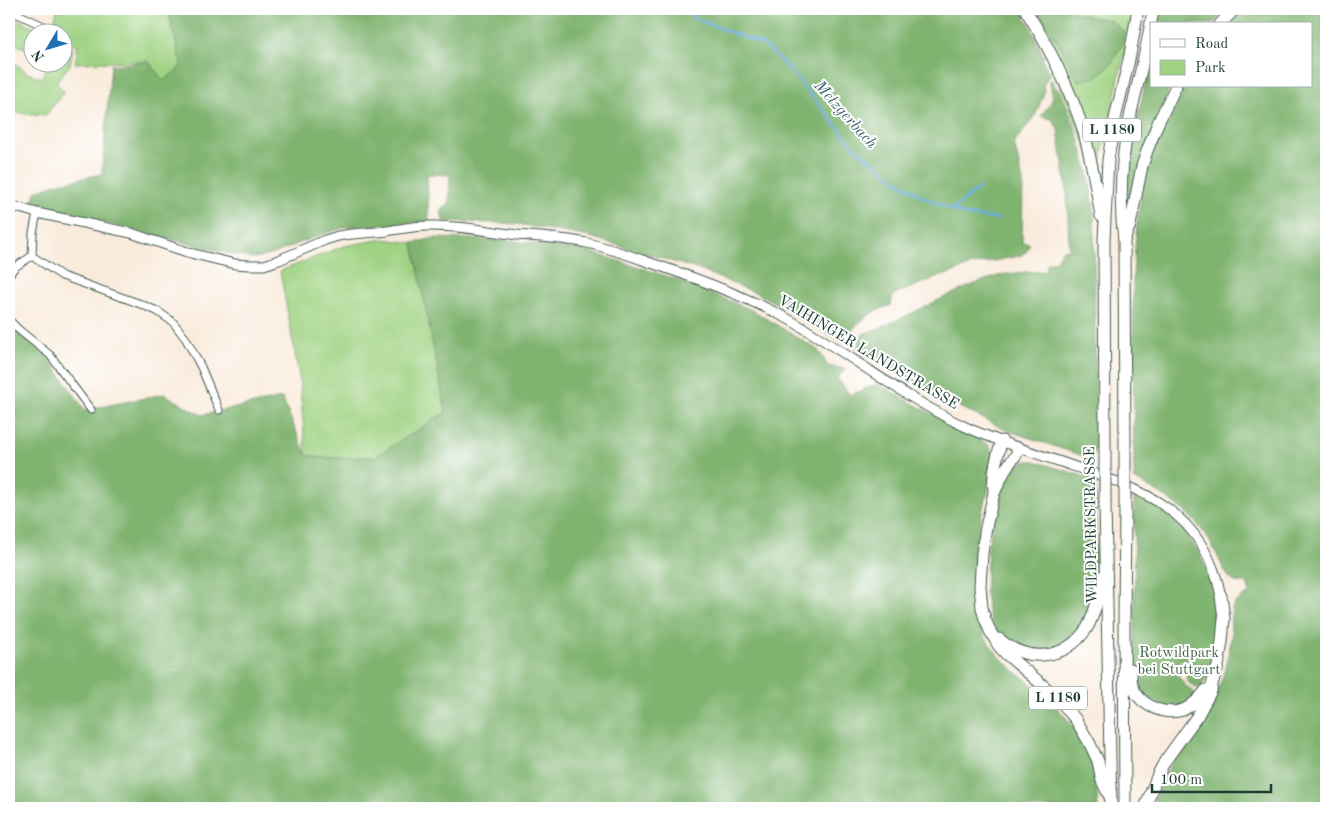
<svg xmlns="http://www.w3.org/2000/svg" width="1335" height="817" viewBox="0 0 1335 817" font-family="'Old Standard TT',serif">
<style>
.green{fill:#9fd282;stroke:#5f885b}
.forest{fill:#7fb470;stroke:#4f7852}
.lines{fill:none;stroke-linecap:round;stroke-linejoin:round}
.stream{stroke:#6bacdf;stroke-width:2.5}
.minor-casing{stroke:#40574d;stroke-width:9}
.tertiary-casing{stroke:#40574d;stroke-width:11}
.trunk-casing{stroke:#40574d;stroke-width:13}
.minor{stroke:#fff;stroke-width:7}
.tertiary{stroke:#fff;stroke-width:9}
.trunk{stroke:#fff;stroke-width:11}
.trunk-bridge-casing{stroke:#40574d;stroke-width:13;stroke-linecap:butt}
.trunk-bridge{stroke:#fff;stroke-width:11}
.labels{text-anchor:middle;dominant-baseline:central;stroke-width:4;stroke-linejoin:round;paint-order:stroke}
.shield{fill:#fff;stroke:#627771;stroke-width:1}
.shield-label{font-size:14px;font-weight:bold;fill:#1f3d34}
.street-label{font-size:15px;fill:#1f3d34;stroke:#fff}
.park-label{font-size:15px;fill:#3f6248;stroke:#fff}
.water-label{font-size:16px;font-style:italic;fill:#365e67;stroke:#fff}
</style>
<rect width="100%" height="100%" fill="#fff"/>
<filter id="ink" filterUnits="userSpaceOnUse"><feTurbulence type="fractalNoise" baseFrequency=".02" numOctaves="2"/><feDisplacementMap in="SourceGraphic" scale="10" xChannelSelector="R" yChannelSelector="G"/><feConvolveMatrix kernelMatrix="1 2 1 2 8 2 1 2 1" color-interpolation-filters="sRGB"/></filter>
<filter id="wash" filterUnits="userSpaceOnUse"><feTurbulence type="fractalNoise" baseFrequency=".0096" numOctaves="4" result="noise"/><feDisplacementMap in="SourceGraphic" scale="20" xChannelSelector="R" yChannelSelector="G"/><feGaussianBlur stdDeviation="1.12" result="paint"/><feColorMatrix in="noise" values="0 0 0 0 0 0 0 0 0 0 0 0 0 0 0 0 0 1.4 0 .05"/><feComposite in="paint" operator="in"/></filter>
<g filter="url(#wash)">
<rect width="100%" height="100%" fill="#f9ebdb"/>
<g class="green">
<path d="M57 9H168L181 64 178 70 163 81 148 61 75 63 78 46 63 38 62 32H60L62 26 61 22 55 19Z"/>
<path d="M1029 9H1037L1061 47 1078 81 1110 20 1095 18 1062 9H1100L1131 13 1128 32H1129L1102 154 1100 180Z"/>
<path d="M9 15 43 32H32V52L11 42V35L9 34Z"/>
<path d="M63 42 73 48 70 65 56 82 64 92 46 115 9 112 10 97 9 96V60L20 67 27 73 42 78 48 63 62 62Z"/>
<path d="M383 239 413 243 447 412 375 457 322 458 306 455 299 376 280 271 344 246Z"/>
</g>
<g class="forest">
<path d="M168 9H1020L1030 25 1044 57 1042 59 1050 76 1045 81 1043 87 1045 90 1036 114 1014 143 1023 182 1022 242 1030 244 1026 252 1019 256 973 265 928 281 893 295 891 305C866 314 859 321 843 342L759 294 697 269 590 237 518 224 443 221 441 209 449 205 450 175 427 174 429 222 404 223 346 227 317 236 273 254 262 257 250 258 236 255 109 224 33 208V201L36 191 55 184 102 174 111 65 149 62 163 81 178 70 181 64Z"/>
<path d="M1037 9H1062L1095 18 1110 20 1124 32 1122 45 1111 64 1096 77 1078 81 1061 47Z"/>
<path d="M1185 9H1187L1178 12V13L1192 9H1227L1213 24H1158L1160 12Z"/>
<path d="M1244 9H1326V808H1152C1163 768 1191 737 1212 701 1224 680 1230 655 1232 631H1231C1230 609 1230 603 1250 593L1247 583C1244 583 1239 583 1235 582 1225 578 1217 553 1211 543 1190 510 1168 498 1134 479L1133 276 1137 223 1143 186 1151 158 1172 107 1184 86H1311V24H1230Z"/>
<path d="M1151 57V86H1170L1129 205 1127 207 1130 155 1133 138Z"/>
<path d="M1052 80 1056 89 1058 88C1078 126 1089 168 1094 211L1096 447 1092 459 1006 430 939 397 856 349 863 334C909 318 951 290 998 276 1013 272 1030 272 1045 271L1047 263 1056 260 1062 250 1069 249 1067 191 1058 129 1052 119 1041 116 1052 101 1051 87 1048 82Z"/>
<path d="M434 238 506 240 584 250 676 279 752 310 818 350 828 366 846 369 837 378 850 395 877 384 989 445C997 456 990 482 987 496H986C976 535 965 600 985 637 996 656 1013 670 1030 683 1061 709 1082 730 1094 771 1097 782 1097 796 1098 808H9V325L47 356 85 410 164 394 202 415 282 398 306 455 322 458 375 457 446 412 413 243Z"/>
<path d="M1028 461H1034L1096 480V559L1093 591 1094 592 1085 623 1073 638 1051 650 1030 651 1000 636 996 631 989 617 985 593 988 545 1001 490 1012 468 1019 464Z"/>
<path d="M1134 493C1144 499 1155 504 1164 512 1201 541 1218 585 1216 631 1215 650 1211 669 1202 686L1196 688C1180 679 1188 675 1190 662L1185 660H1180L1176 666 1174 671 1186 686 1194 692 1195 696 1183 705 1167 707 1147 699 1135 683Z"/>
</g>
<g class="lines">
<g class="stream">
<path d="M685 9 694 18 764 45 788 68 855 148 894 179 925 198 965 215 998 219"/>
<path d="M953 209 979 188"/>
</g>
</g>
</g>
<g filter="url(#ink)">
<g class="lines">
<defs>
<g id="minor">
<path d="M9 10 48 28H54"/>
<path d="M32 256 62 276 138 303 157 311 173 322 186 339 201 367 219 410"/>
<path d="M32 256 33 233 37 213"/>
<path d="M9 275 15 267 32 256"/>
<path d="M9 320 19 330 50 355 91 410"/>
</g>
<path id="tertiary" d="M9 205 37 213 131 233 190 253 235 264 249 265H264L279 260 325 240 338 236C354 233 371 233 387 231 401 229 414 226 427 226 457 225 487 231 517 235 540 237 564 238 587 243 609 248 631 256 654 264 699 279 745 296 788 319 849 353 905 399 968 428 1000 442 1034 453 1067 464 1141 489 1204 509 1221 596"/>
<g id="trunk">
<path d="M1025 9C1048 45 1068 85 1082 126 1091 156 1096 186 1101 216"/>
<path d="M1220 24 1235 9"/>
<path d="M1124 240 1130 225 1142 166 1147 151 1158 123 1176 86"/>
<path d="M1019 448 1016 455 1006 468 994 493 986 527 982 553 980 586 982 608 985 619 990 631 998 645 1006 654 1059 699 1076 720 1089 742 1098 761 1102 781 1111 799"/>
<path d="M1105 450 1104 240 1108 160 1114 123 1130 55 1138 9"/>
<path d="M1125 457 1124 241C1119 202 1121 161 1129 122 1137 84 1148 47 1153 9"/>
<path d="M994 491C992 474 996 458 1002 441"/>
<path d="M1105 504 1111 808"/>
<path d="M999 639C1027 663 1065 661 1087 628 1094 616 1100 591 1103 576"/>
<path d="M1131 669C1131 674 1131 680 1132 684 1138 705 1163 716 1183 710 1192 706 1200 698 1206 690"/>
<path d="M1125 808 1124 620 1125 510"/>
<path d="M1145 808 1158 774 1165 761 1198 715 1211 691 1213 681 1218 666 1222 642 1224 618 1221 596"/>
</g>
</defs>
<use href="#minor" class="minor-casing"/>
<use href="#tertiary" class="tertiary-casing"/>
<use href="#trunk" class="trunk-casing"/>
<use href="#minor" class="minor"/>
<use href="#tertiary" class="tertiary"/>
<use href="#trunk" class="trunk"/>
<defs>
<g id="trunk-bridge">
<path d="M1105 450V504"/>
<path d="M1125 510V457"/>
</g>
</defs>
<use href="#trunk-bridge" class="trunk-bridge-casing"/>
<use href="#trunk-bridge" class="trunk-bridge"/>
</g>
</g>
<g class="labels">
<g class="shield">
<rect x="1083" y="118.5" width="58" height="23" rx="4"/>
<rect x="1029" y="686.5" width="58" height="23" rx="4"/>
</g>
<g class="shield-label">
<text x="1112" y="130">L 1180</text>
<text x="1058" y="698">L 1180</text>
</g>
<g class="street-label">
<text transform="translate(868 353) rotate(31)">VAIHINGER LANDSTRASSE</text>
<text transform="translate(1092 525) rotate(-91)">WILDPARKSTRASSE</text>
</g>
<g class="park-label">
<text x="1179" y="653">Rotwildpark<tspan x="1179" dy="17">bei Stuttgart</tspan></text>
</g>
<g class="water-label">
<text transform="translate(845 115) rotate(48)">Metzgerbach</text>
</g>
</g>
<rect width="1335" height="817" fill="none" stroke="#fff" stroke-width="30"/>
<rect x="1150" y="22" width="162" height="65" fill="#ffffff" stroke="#a5b1ae"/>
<rect x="1160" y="39" width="25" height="8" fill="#ffffff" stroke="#a5b1ae"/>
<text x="1195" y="48" font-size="15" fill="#1f3d34">Road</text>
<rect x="1160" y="60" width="25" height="15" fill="#9fd282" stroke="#a5b1ae"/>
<text x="1195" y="72" font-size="15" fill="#1f3d34">Park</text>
<g transform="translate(48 48) rotate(232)"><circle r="24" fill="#ffffff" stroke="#a5b1ae"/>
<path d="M0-4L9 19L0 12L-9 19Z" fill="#1f6fb2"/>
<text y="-8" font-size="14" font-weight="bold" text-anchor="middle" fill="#1f3d34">N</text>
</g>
<path d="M1152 784v8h119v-8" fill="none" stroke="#1f3d34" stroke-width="2.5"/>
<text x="1160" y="784" font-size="15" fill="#1f3d34" stroke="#ffffff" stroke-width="4" paint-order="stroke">100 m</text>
</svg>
